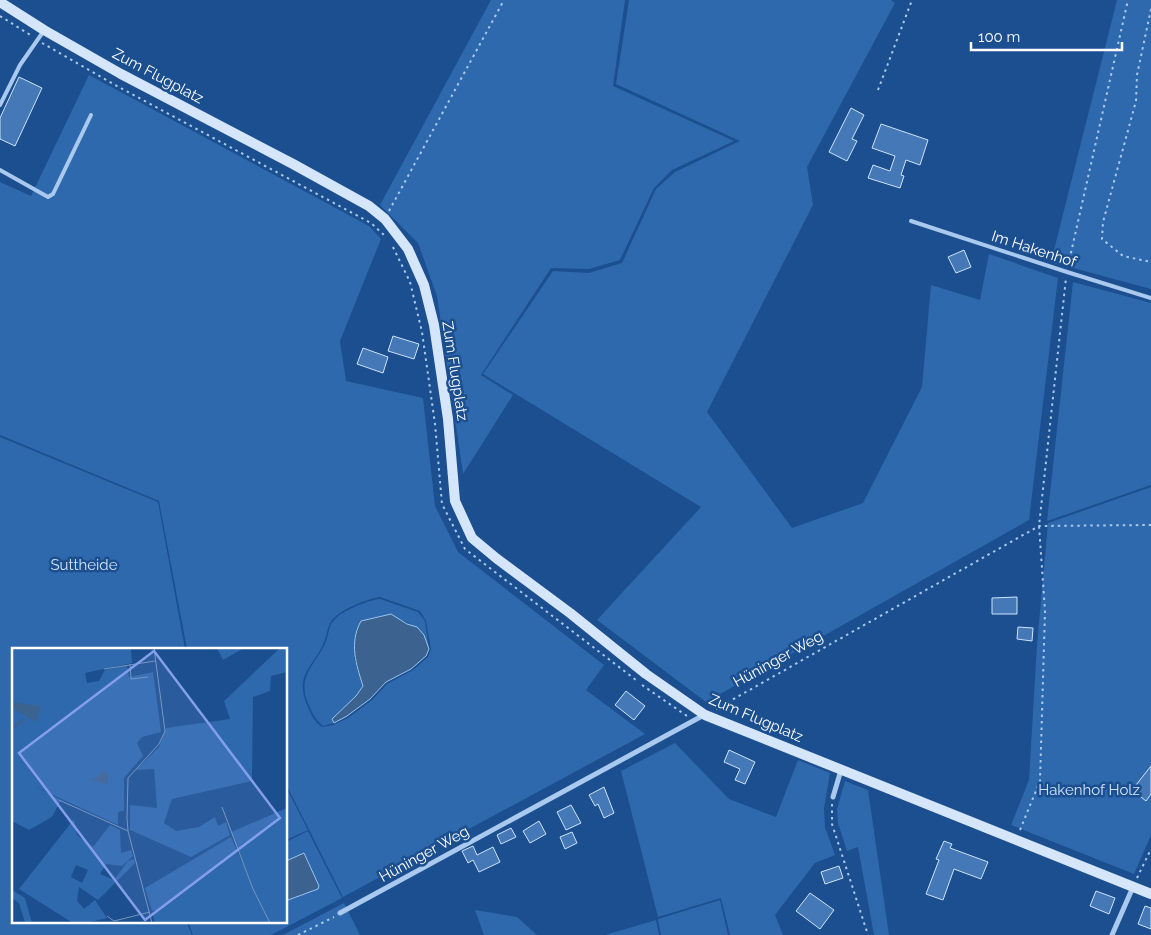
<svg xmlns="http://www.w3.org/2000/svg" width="1151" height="935" font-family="Raleway,sans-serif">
	<rect width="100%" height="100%" fill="#1b4f8f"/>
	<path fill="#2e69ad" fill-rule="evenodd" d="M491,0H625L613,86L734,141L672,170L654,188L620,260L589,269L551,268L481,375L513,395L463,474L437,296L418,243L380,205Z
		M629,0H891L895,3L807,167L813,205L707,412L792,528L863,503L922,387L931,285L980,300L989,254L1058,278L1029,520L706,702L597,620L701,507L483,374L553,271L589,273L622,263L656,189L675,172L740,141L616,84Z
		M1117,0H1151V289L1051,262Z
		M89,75L369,226L381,239L340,341L346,381L423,398L435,506L458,552L604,665L586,690L645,734L343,897L286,784V649H187L159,501L0,435V182L31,196ZM380,597L420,611L426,621L431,649L428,657L413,670L387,684L372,700L348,718L333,725L322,727C313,720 312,716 307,705C294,674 314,667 324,642C328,633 327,624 335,617C345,608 367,599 380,597Z
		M1073,282L1151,303V485L1047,521Z
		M0,437L158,502L185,649H14V921H186L192,935H0Z
		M1151,487V835L1134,874L1011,825L1029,780L1037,645L1048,523Z
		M380,599L418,612L425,621L429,649C421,624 412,627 391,614L354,658L363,686L356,696L332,719L334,723L323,726C315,719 312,713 308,703C297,677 314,666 325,644C329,635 328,626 335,619C344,610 368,600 380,599Z
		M675,743L729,799L776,817L798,760L830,773L824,808L825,827L835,855L815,863L775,915L783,935H730L721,898L658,917L621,771Z
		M845,781L868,790L889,935H874L858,847L847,851L838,823L837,809Z
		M286,787L308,830L286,840Z
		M308,831L342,898L271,935H193L188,921H286V842Z
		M720,900L728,935H661L658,919Z
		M344,903L360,935H283Z
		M475,910L517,917L537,935H484Z
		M656,920L659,935H605Z"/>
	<path fill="#3c6290" stroke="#9cc4f0" d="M391,614L407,624L417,627L424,635L429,649L426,656L411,669L386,682L370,699L347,716L334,723L332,719L356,696L363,686C356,664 349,643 361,621Z
		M304,853L319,886L318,889L288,900L286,898V861Z"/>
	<path fill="#4478b7" stroke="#cfe3fa" d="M19,77L42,88L15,146L0,139V118Z
		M851,108L864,115L852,139L857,141L847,161L829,152Z
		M881,124L928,140L920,165L906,160L901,175L904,176L900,188L868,178L873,165L890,171L895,156L872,148Z
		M964,250L971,267L956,273L948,257Z
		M393,336L419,344L414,359L388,351Z
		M363,348L388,357L383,373L357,364Z
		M1017,597V614H992V598Z
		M1018,627L1033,628L1032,641L1017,639Z
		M626,691L645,706L634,720L615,705Z
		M729,750L755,762L745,784L735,780L740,769L724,762Z
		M1151,766V794L1146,801L1132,790Z
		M604,787L614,813L604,818L598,804L595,806L589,795Z
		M571,805L581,823L566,830L557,812Z
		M539,821L546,834L530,843L523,831Z
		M511,828L516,837L501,844L497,835Z
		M572,832L577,843L565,849L560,837Z
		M944,841L952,844L950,848L988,862L981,879L954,869L943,900L926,894L939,860L936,859Z
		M473,846L477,855L493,847L500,862L479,872L473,860L468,863L462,851Z
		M839,866L843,878L825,884L821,872Z
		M1096,891L1115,898L1109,914L1090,906Z
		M810,893L834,910L820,929L796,911Z
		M1145,906L1151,908V929L1138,924Z"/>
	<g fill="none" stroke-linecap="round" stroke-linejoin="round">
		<path stroke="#a9c9ee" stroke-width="2" stroke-dasharray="2.5 4" stroke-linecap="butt" d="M1151,9L1137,75L1136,101L1103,222L1102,239L1123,256L1151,262
			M0,16L32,36
			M42,43L115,85L371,223L384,235
			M878,90L912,0
			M389,211L504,0
			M393,247L410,282L422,332L435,424L442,504L465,549L636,680
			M1068,266L1128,0
			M642,685L687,716
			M716,709L1039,526L1151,525
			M832,804V824L868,935
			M1020,830L1040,781L1045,611L1039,526L1066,278
			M1137,878L1151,849
			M298,935L334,917"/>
		<path stroke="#a9c9ee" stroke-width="4" d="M0,105L20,65L43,32
			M0,170L48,197L53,194L91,115
			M911,221L1067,272L1151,298"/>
		<path stroke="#a9c9ee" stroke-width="5" d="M833,797L841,770
			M340,913L704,715
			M1112,935L1133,887"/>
		<path stroke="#d6e6fa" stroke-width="10" d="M0,2L44,30L121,74L293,164L369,206L385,219L408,249L424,285L434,325L448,419L455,501L472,538L496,558L570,613L646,674L705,715L1151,894"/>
	</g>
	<g text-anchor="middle" stroke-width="5" stroke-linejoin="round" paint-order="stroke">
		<g font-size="15" fill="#fff" stroke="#1b4f8f">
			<text transform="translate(158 76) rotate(28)" y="5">Zum Flugplatz</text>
			<text transform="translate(1034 249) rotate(18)" y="5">Im Hakenhof</text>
			<text transform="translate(455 371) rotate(81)" y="5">Zum Flugplatz</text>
			<text transform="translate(778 659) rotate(-29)" y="5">Hüninger Weg</text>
			<text transform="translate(756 718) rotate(23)" y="5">Zum Flugplatz</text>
			<text transform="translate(424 854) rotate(-29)" y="5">Hüninger Weg</text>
		</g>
		<g font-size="15" fill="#cfe3fa" stroke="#1b4f8f">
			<text x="84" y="570">Suttheide</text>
			<text x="1089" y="795">Hakenhof Holz</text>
		</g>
	</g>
	<g transform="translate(12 648)">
		<rect width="275" height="275" fill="#1b4f8f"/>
		<path d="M0,0H119L120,15L73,25L75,35L87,33L93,22L115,17L117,29L141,24L149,84L130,89L125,95L131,108L112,130V163L106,164V177L24,139L49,152L40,169L17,182L0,173ZM205,0H232L211,12ZM268,0H275V24L259,28L258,43L241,49L240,133L160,151L152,175L164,183L187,179L203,169L206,178L214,174L218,187L179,209L118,182V157L145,160L142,121L124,122L147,99L154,80L218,71L212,53ZM275,160V275H143L140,265L151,261L140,263L133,240L219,189L235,225L219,184ZM62,171L65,187L81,199L98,177L108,182L109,205L119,202L121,208L110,218L94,216L88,226L102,232L116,213L122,211L123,215L86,252L67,239L65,253L72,261L83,252L95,270L74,275H61L7,241ZM64,217L76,222L70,235L59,229ZM0,242L13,250L20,275H13L7,255L0,250Z" fill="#2e69ad" fill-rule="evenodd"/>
		<path d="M0,54L29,58L24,74L0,60ZM92,123L96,127L95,136L74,130L82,131Z" fill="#3c6290"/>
		<path fill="none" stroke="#3c6290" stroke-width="2.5" d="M0,80L13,71"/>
		<path fill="none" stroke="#7695bc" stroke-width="1" d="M118,16L119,31L136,29M92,21L143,13M47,152L116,183M210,159L241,241L258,275M95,268L102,273L138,264M140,275L116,183L115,170L116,130L147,96L153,83L142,0"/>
		<path fill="#839eea" fill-opacity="0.15" stroke="#839eea" stroke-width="2.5" d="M142,3L268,170L133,272L7,105Z"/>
		<rect width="275" height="275" fill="none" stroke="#fff" stroke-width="2.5"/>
	</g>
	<path d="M971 42v8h151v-8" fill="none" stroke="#ffffff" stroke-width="2.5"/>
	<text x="978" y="42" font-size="15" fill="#ffffff" stroke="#1b4f8f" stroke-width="4" paint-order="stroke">100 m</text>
</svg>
